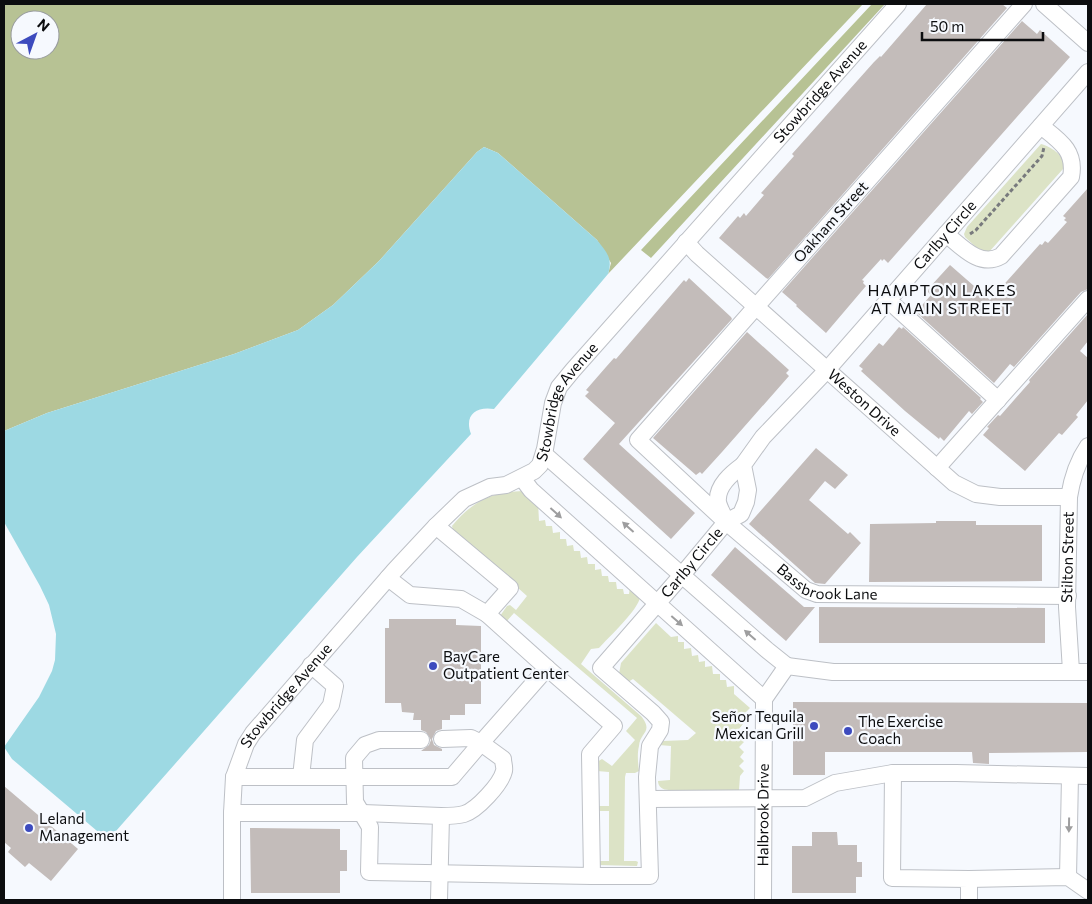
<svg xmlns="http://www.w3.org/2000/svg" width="1092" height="904" font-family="Commissioner,sans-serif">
	<rect width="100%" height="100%" fill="#f6f9fe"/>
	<path fill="#dce3c6" d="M1041,144C1052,147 1067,157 1063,169L989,252L979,250L965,237L964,234L967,227Z
		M523,491L538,502L539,521L545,520L546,526H552L553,533L560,532V539H566L567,546L573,545L574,551H580L581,558L587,557L588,564H595V570L601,569L602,576H608L609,582H616L617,589H623L624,594H629L630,587L640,597C639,609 608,638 599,648L591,649L581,664L641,716C654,732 640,732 639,746C637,754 638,763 639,771L635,773H626L625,777L624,861H636L638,862L637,866L598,865L599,861H609V811H598V806H609V772L597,771V762L602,759L612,766L635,740L626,731L637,718L514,613L507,621L500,616L507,606L510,605L516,610L527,596L453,530L452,526C472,502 490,492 523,491Z
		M656,623L671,637L678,636V642H684V649L691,648L692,656L698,655L699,662L705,661V667L712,666L713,674H720V680H726L727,687L734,686V694L750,708L739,719L743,724L739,729L744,734L740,739L744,742L739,747L744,752L740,757L744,761L739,766L744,771L740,776L739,790H669C663,790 658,787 658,781L670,780L671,746L659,745L663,741L688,740L696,733L633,679L628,682L619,674L621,663Z"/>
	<path fill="#b7c294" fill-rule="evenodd" d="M4,4H863L608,274L611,263L597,240L498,153L484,147L477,152L379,261L333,305L298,330L234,354L47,413L4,431ZM20,20H50V50H20Z
		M872,4H885L651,258L641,250Z"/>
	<path fill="#9dd9e3" d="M484,147L498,153L597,240C607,253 613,258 608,274L494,409C476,406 464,415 471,434L357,557L116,831L103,836L12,759L4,747L39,697L52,671L55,660L56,634L49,605L40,586L4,522V431L47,413L234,354L298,330L333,305L379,261L477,152Z"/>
	<path fill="#c3bcba" d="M927,4H1002L1007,8L768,279L766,278L719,238L738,216L740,218L744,213L746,216L764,195L761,193L794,156L792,154L874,62L880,56L881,57Z
		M1022,21L1037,34L1040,30L1070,57L888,263L884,259L882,261L881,259L862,280L864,281L863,283L866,286L826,333L796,306L797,305L782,292Z
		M1088,188V289L1081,292L1014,367L1010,364L994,383L916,312L931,295L928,292L929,288L950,265L990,300L1040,244L1042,245L1045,241L1048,243L1067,222L1064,220L1066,218L1063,216Z
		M689,278L731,317L732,319L619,444L695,513L671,539L583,459L615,423L585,396L589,392L586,390L606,367L614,358L616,359L684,280L686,282Z
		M1088,314V341L1080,351L1088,358V400L1076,415L1078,417L1062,435L1059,433L1025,471L983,435L989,428L987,427L998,415L1000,416L1030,382L1029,380Z
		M899,327L902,329L903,327L981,398L980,399L983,402L972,414L969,411L944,441L940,437L939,439L905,411L861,371L863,369L859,366L879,343L883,346Z
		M747,332L789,370L786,373L789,376L722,452L702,474L700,472L696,475L653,438Z
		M816,448L848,475L835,489L825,481L809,500L848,534L850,532L861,543L825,584L815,583L749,524Z
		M936,521H976V525H1042V581L869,582L870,524L936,523Z
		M735,547L804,607H815L786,641L711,575Z
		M819,607L1045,608V643H819Z
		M389,619H456V625L481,626V704H465V715H450V720H442V729L436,731L432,739L434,745L442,749V751H421L429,745L431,740L426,732L421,730V720H413L414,713L402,712L401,703H385V628H389Z
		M793,702L1088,703V752L989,753V764L973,763L972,752H825V775H793Z
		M4,786L78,849L51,881L29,863L25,867L8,852L11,848L4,842Z
		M250,828L340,829V850H347V871H340V893H251Z
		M812,832H837L838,845H857V862H862V877H856V893H792V846H812Z"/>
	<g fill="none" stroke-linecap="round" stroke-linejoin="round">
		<defs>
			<g id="minor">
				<path id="s1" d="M1024,4L638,440L726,522L806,590L817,594L1068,596"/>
				<path d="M1044,4L1088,43"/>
				<path d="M946,234C962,247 980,268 1001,256L1071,177C1076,151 1060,141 1041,126"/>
				<path id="s2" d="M686,242L697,254L954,483L976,494L1000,497H1069"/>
				<path d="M888,300L998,400"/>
				<path d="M544,454L767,650L787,666"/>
				<path d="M937,468L1088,299"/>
				<path d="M522,478L531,490L764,699"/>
				<path d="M724,517C722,512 719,507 718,502C716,486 732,473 743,465"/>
				<path d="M436,526L510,588L487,614L547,668L481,743L503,759C503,763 505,768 504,771C501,784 477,810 464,814C457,816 448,816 441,816L439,900"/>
				<path d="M388,578L410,595L461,599L487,614"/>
				<path id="s3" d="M1071,671L1067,607L1069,497C1072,478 1077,462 1088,446"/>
				<path d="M764,699L787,666L833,672H1088"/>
				<path d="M421,740H379L365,745L354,758L355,802L370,827L369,872L592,876L590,754L614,726L547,668"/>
				<path d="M234,777H452L481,743L471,738L442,739"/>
				<path d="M301,777L305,740L331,705L335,686L311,665"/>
				<path d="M648,799L805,798L835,783L893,773"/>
				<path d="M232,813H363L441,816"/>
				<path id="s4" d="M592,876H650L647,777L650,746L660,730L661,722L653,713L601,668L682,575L726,522L741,514L746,502L748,490L743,465L763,437L827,370L1088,72"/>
				<path d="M1068,877L1070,776"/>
				<path d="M969,879L1068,877L1088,891"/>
				<path id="s5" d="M232,900V813L234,777L246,744L253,733L394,571L436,526L464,499L490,487L506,485L534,471L540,465L545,449L553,403L559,387L573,370L898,4"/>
				<path id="s6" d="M763,900L764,699"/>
				<path d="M969,900V879L892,878L893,773H956L1088,776"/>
			</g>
		</defs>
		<use href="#minor" stroke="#bdc0c6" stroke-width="18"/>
		<path stroke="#787a7d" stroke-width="3" stroke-dasharray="4 2.5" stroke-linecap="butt" d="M970,234L976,230L1042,156L1044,147"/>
		<use href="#minor" stroke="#fff" stroke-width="16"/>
	</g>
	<defs><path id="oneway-solid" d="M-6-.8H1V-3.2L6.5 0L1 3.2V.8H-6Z" transform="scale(1.25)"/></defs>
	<g fill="#9e9e9f">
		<use href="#oneway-solid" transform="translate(556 513) rotate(42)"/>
		<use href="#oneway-solid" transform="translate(628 527) rotate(-138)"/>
		<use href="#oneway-solid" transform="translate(677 621) rotate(41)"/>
		<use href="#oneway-solid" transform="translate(750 635) rotate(-139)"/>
		<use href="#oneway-solid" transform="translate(1069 825) rotate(91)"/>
	</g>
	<g fill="#3d4bbe" stroke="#f6f9fe" stroke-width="2">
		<circle cx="433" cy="666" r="5"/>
		<circle cx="814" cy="726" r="5"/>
		<circle cx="848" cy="731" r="5"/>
		<circle cx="29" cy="828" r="5"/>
	</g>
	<g text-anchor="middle" stroke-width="4.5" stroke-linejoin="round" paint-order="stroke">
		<g font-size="15" fill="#0c0d0f" stroke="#f6f9fe">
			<text dy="5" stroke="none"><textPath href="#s5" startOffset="1046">Stowbridge Avenue</textPath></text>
			<text transform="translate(831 222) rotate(-48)" y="5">Oakham Street</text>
			<text dy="5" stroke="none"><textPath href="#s4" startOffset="862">Carlby Circle</textPath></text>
			<text dy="5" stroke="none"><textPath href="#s5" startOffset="641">Stowbridge Avenue</textPath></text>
			<text dy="5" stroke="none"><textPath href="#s2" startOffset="240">Weston Drive</textPath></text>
			<text dy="5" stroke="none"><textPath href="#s3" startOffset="114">Stilton Street</textPath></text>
			<text dy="5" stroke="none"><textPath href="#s4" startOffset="435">Carlby Circle</textPath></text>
			<text dy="5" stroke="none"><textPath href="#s1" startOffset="826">Bassbrook Lane</textPath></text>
			<text dy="5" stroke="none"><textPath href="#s5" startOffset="221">Stowbridge Avenue</textPath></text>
			<text dy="5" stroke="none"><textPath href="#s6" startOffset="85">Halbrook Drive</textPath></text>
		</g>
		<g font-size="15" fill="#0c0d0f" stroke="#f6f9fe" text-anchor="start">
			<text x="443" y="662">BayCare<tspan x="443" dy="17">Outpatient Center</tspan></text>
			<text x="804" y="722" text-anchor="end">Señor Tequila<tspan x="804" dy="17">Mexican Grill</tspan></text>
			<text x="858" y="727">The Exercise<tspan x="858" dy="17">Coach</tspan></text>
			<text x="39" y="824">Leland<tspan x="39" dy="17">Management</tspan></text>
		</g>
		<g font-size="16" letter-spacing="1" fill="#0c0d0f" stroke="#f6f9fe">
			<text x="942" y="296">HAMPTON LAKES<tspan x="942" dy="18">AT MAIN STREET</tspan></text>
		</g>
	</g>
	<rect width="1092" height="904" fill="none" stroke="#0c0d0f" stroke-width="10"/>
	<g transform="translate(35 35) rotate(41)"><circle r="24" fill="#f6f9fe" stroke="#989b9e"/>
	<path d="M0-4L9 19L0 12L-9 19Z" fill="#3d4bbe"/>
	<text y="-8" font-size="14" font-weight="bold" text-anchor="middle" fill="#0c0d0f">N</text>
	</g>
	<path d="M922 32v8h121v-8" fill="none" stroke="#0c0d0f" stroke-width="2.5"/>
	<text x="930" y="32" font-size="15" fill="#0c0d0f" stroke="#f6f9fe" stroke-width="4" paint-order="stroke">50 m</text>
</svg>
